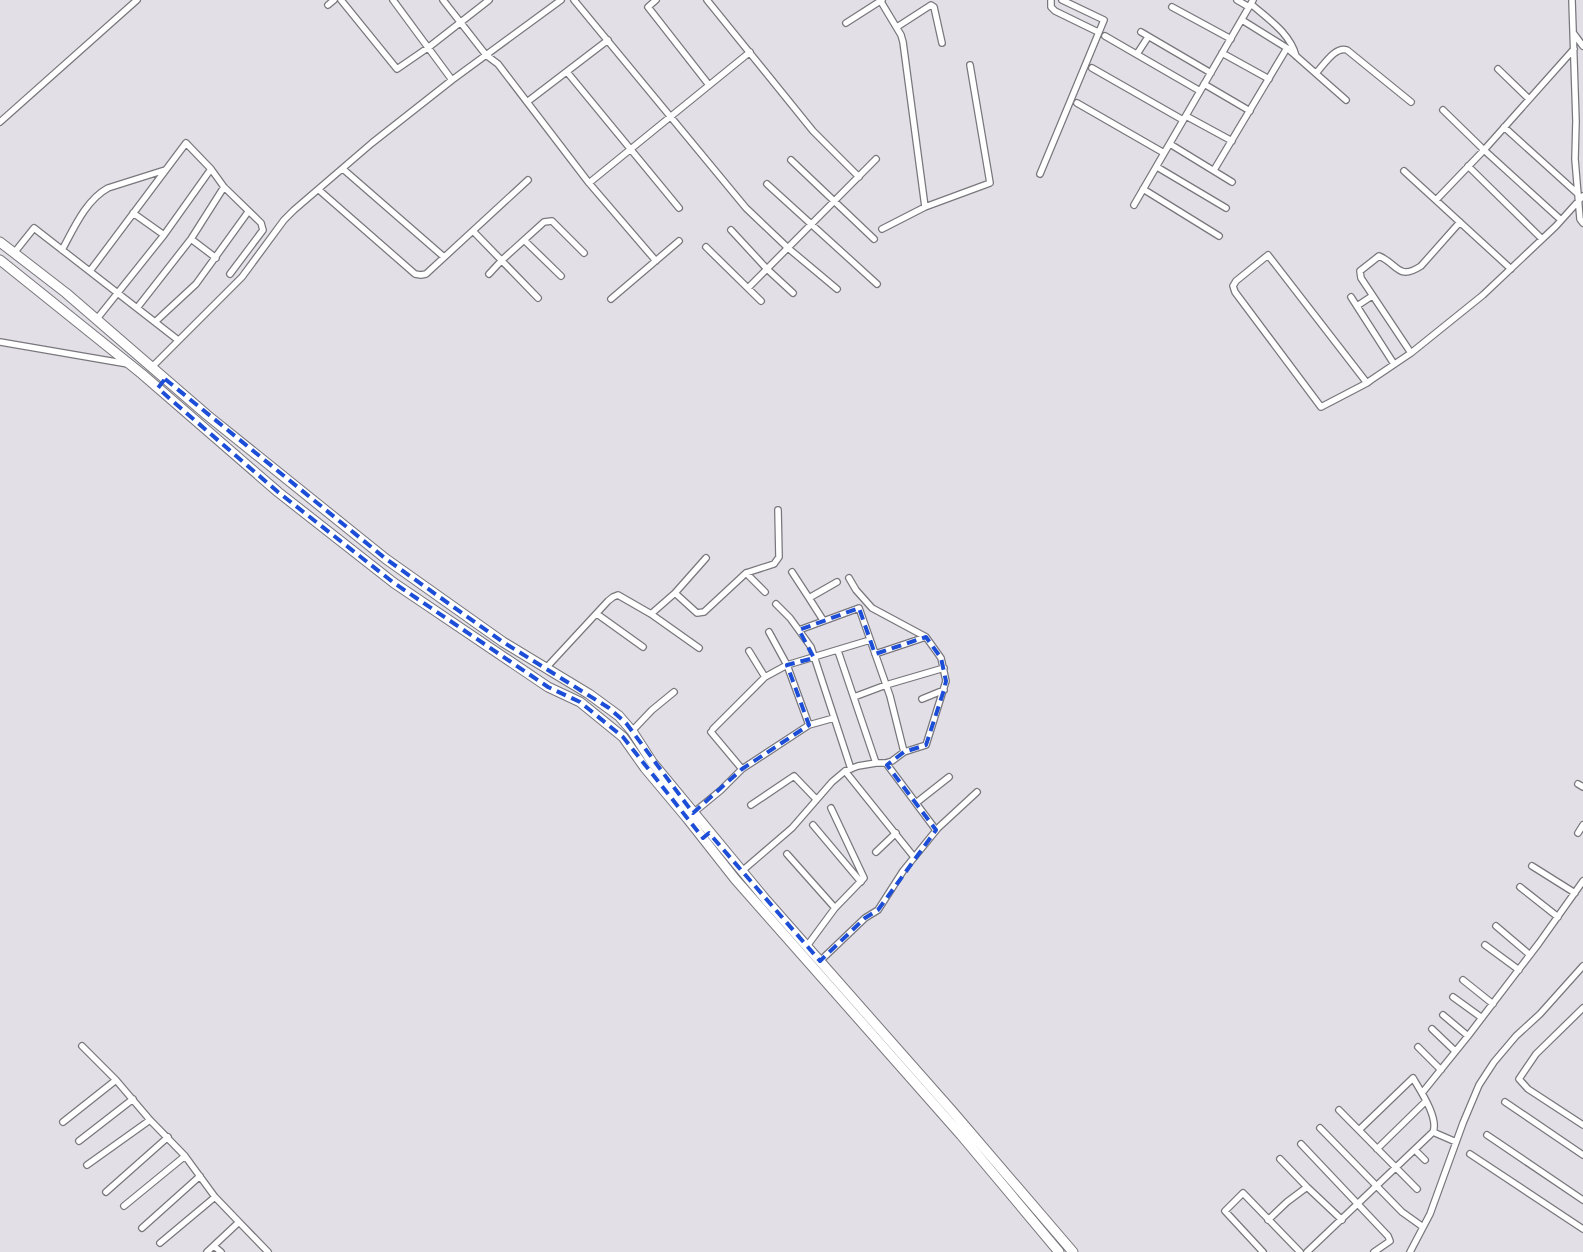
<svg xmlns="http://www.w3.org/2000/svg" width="1583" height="1252" font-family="'Roboto Condensed',sans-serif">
	<rect width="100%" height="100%" fill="#e2e0e6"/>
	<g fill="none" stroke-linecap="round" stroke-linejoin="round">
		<defs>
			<path id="minor" d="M341,0L397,69L429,47L489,0
				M393,0L452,80
				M443,0L486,55L498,64L589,183L656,261
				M574,0L746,208L788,248L837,289
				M656,0L648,7L709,85
				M707,0L813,131L859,177
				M880,0L901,35L903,42L925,207
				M1051,0V7L1055,11L1098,32
				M1237,0L1249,7
				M1572,0L1576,121L1575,159L1580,219L1583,223
				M1251,4C1268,19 1290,33 1296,56
				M328,5L334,0
				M1172,7L1231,39
				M1242,20L1287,48L1346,100
				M846,23L882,0
				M897,27L931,5L934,7L942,43
				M1141,32L1211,73
				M1574,34L1583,46
				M1105,36L1200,91
				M1222,53L1269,79
				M1137,54L1148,37
				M1092,68L1183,120
				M1498,69L1529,99
				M567,72L679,208
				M1316,73C1324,65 1335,46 1347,50L1411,102
				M1204,84L1250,111
				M527,102L608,40
				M1077,103L1164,153
				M1443,110L1484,150L1561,220
				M1186,116L1232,141
				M0,122L137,0
				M1504,127L1578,194
				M1170,144L1232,182
				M791,160L874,239
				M1468,166L1542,239
				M1157,167L1226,208
				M343,169L444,257
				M1214,170L1287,48
				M1404,171L1511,269
				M1040,174L1104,20L1062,0
				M589,183L750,52
				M767,184L877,284
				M1143,189L1219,236
				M319,190L415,274L421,275L426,274L528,180
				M1436,200L1484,150L1574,49
				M1134,205L1253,0
				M133,213L164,235
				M882,229L925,207L990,183L970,65
				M731,230L767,269L793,293
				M473,231L538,298
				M191,239L216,258
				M524,240L561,276
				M706,247L761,301
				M62,250C74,228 86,200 108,188L165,170
				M14,253L34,228L178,340
				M90,271L186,143L211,169L224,187L261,223L263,230L230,274
				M489,274L502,260L544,222L552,221L584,253
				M748,288L876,159
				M1351,297L1394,364
				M611,299L679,241
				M1357,306L1372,296
				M137,308L191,239L224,187
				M96,320L164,235L211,169
				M155,322L196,284L248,212
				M0,342L128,364
				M1411,353L1361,278L1360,271L1379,256C1398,264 1398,281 1421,266L1460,222
				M152,367L242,277L284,220L294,210L372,143L452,80L561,0
				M1367,383L1268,255L1236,281L1233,286L1235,292L1321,407L1367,383L1371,380L1411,353L1483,295L1556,226L1583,196
				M792,572L809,598
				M746,573L774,564L779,557L778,510
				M675,593L697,613L704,612L746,573L765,592
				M776,604L790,618L811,647L851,769
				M597,614L643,647
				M651,614L675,593L706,558
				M823,620L809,598L837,582
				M799,630L859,608L890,696L904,752
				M769,632L787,665L809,725L834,718
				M749,651L765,677L787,665L870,640
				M838,651L876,763
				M875,654L926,637
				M546,668L608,601L613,597L618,595L651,614L699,648
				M854,697L886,685L944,668
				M922,699L944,690
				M713,729L765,677
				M632,731L652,710L674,692
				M711,732L742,769
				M886,763L936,830
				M845,771L914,857
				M1578,784L1583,787
				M916,803L949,777
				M751,805L794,776L816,799
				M693,813L721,790L742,769L809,725
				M813,825L861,882
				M1578,833L1583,825
				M876,852L896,833
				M787,854L835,908
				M1532,866L1575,893
				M742,871L792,828L832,782L845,771L858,766L876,763H886L892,761L904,752L926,745L946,681L941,658L926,637L872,608L856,590L849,578
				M1520,887L1558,917
				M1496,926L1530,955
				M1485,945L1519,970
				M807,946L835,908L864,878L831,808
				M820,961L865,918L878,910L903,871L938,828L977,792
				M1463,980L1493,1004
				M1453,997L1482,1018
				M1583,1008L1536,1054L1519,1079L1528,1089L1583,1125
				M1443,1015L1468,1036
				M1432,1029L1455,1051
				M82,1046L116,1080L150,1120L185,1156L215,1197L239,1222
				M1418,1047L1441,1070
				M1422,1093L1468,1036L1539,943L1583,881
				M1505,1102L1583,1155
				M1339,1110L1417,1189
				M63,1122L116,1080
				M1320,1128L1402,1212L1423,1227
				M1433,1132L1456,1142
				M1487,1135L1583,1200
				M79,1141L133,1099
				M1301,1144L1388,1236L1390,1241L1374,1252
				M1377,1149L1426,1101
				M1415,1150L1425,1160
				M1470,1154L1583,1229
				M1280,1159L1307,1187L1342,1220
				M87,1165L150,1120
				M106,1192L168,1137
				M124,1206L185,1156
				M1268,1220L1287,1202L1307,1187
				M142,1228L200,1176
				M160,1243L215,1197
				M214,1246L221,1252
				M207,1252L239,1222L268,1252
				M1263,1252L1225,1211L1243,1193L1300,1252
				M1307,1252L1433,1132C1439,1118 1420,1090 1413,1078L1359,1130
				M1410,1252L1430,1214L1463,1123L1479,1085L1494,1062L1516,1036L1540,1014L1583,966"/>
			<path id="primary" d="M0,242L66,293L207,415L386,559L503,642L589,694L619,716L632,731L652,762L766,900L953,1112L1073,1252
				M0,260L142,374L278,492L394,583L548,687L580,702L623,737L645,768L687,818L735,879L961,1135L1059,1252"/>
		</defs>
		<use href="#minor" stroke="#79777c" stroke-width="8"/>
		<use href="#primary" stroke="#79777c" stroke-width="11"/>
		<use href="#minor" stroke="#fff" stroke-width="5.5"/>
		<use href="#primary" stroke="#fff" stroke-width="9"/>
	</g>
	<path fill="none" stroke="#1d4ed8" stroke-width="4" stroke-dasharray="10 6" stroke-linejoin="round" d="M165,379L386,559L503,642L609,708L626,723L693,813L742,769L809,725L787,665L814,658L799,630L859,608L875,654L926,637L941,658L946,681L944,690L926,745L904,752L887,765L936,830L878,910L865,918L820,961L709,833L703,838L623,737L580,702L548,687L394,583L278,492L169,398L158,388Z"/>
</svg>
